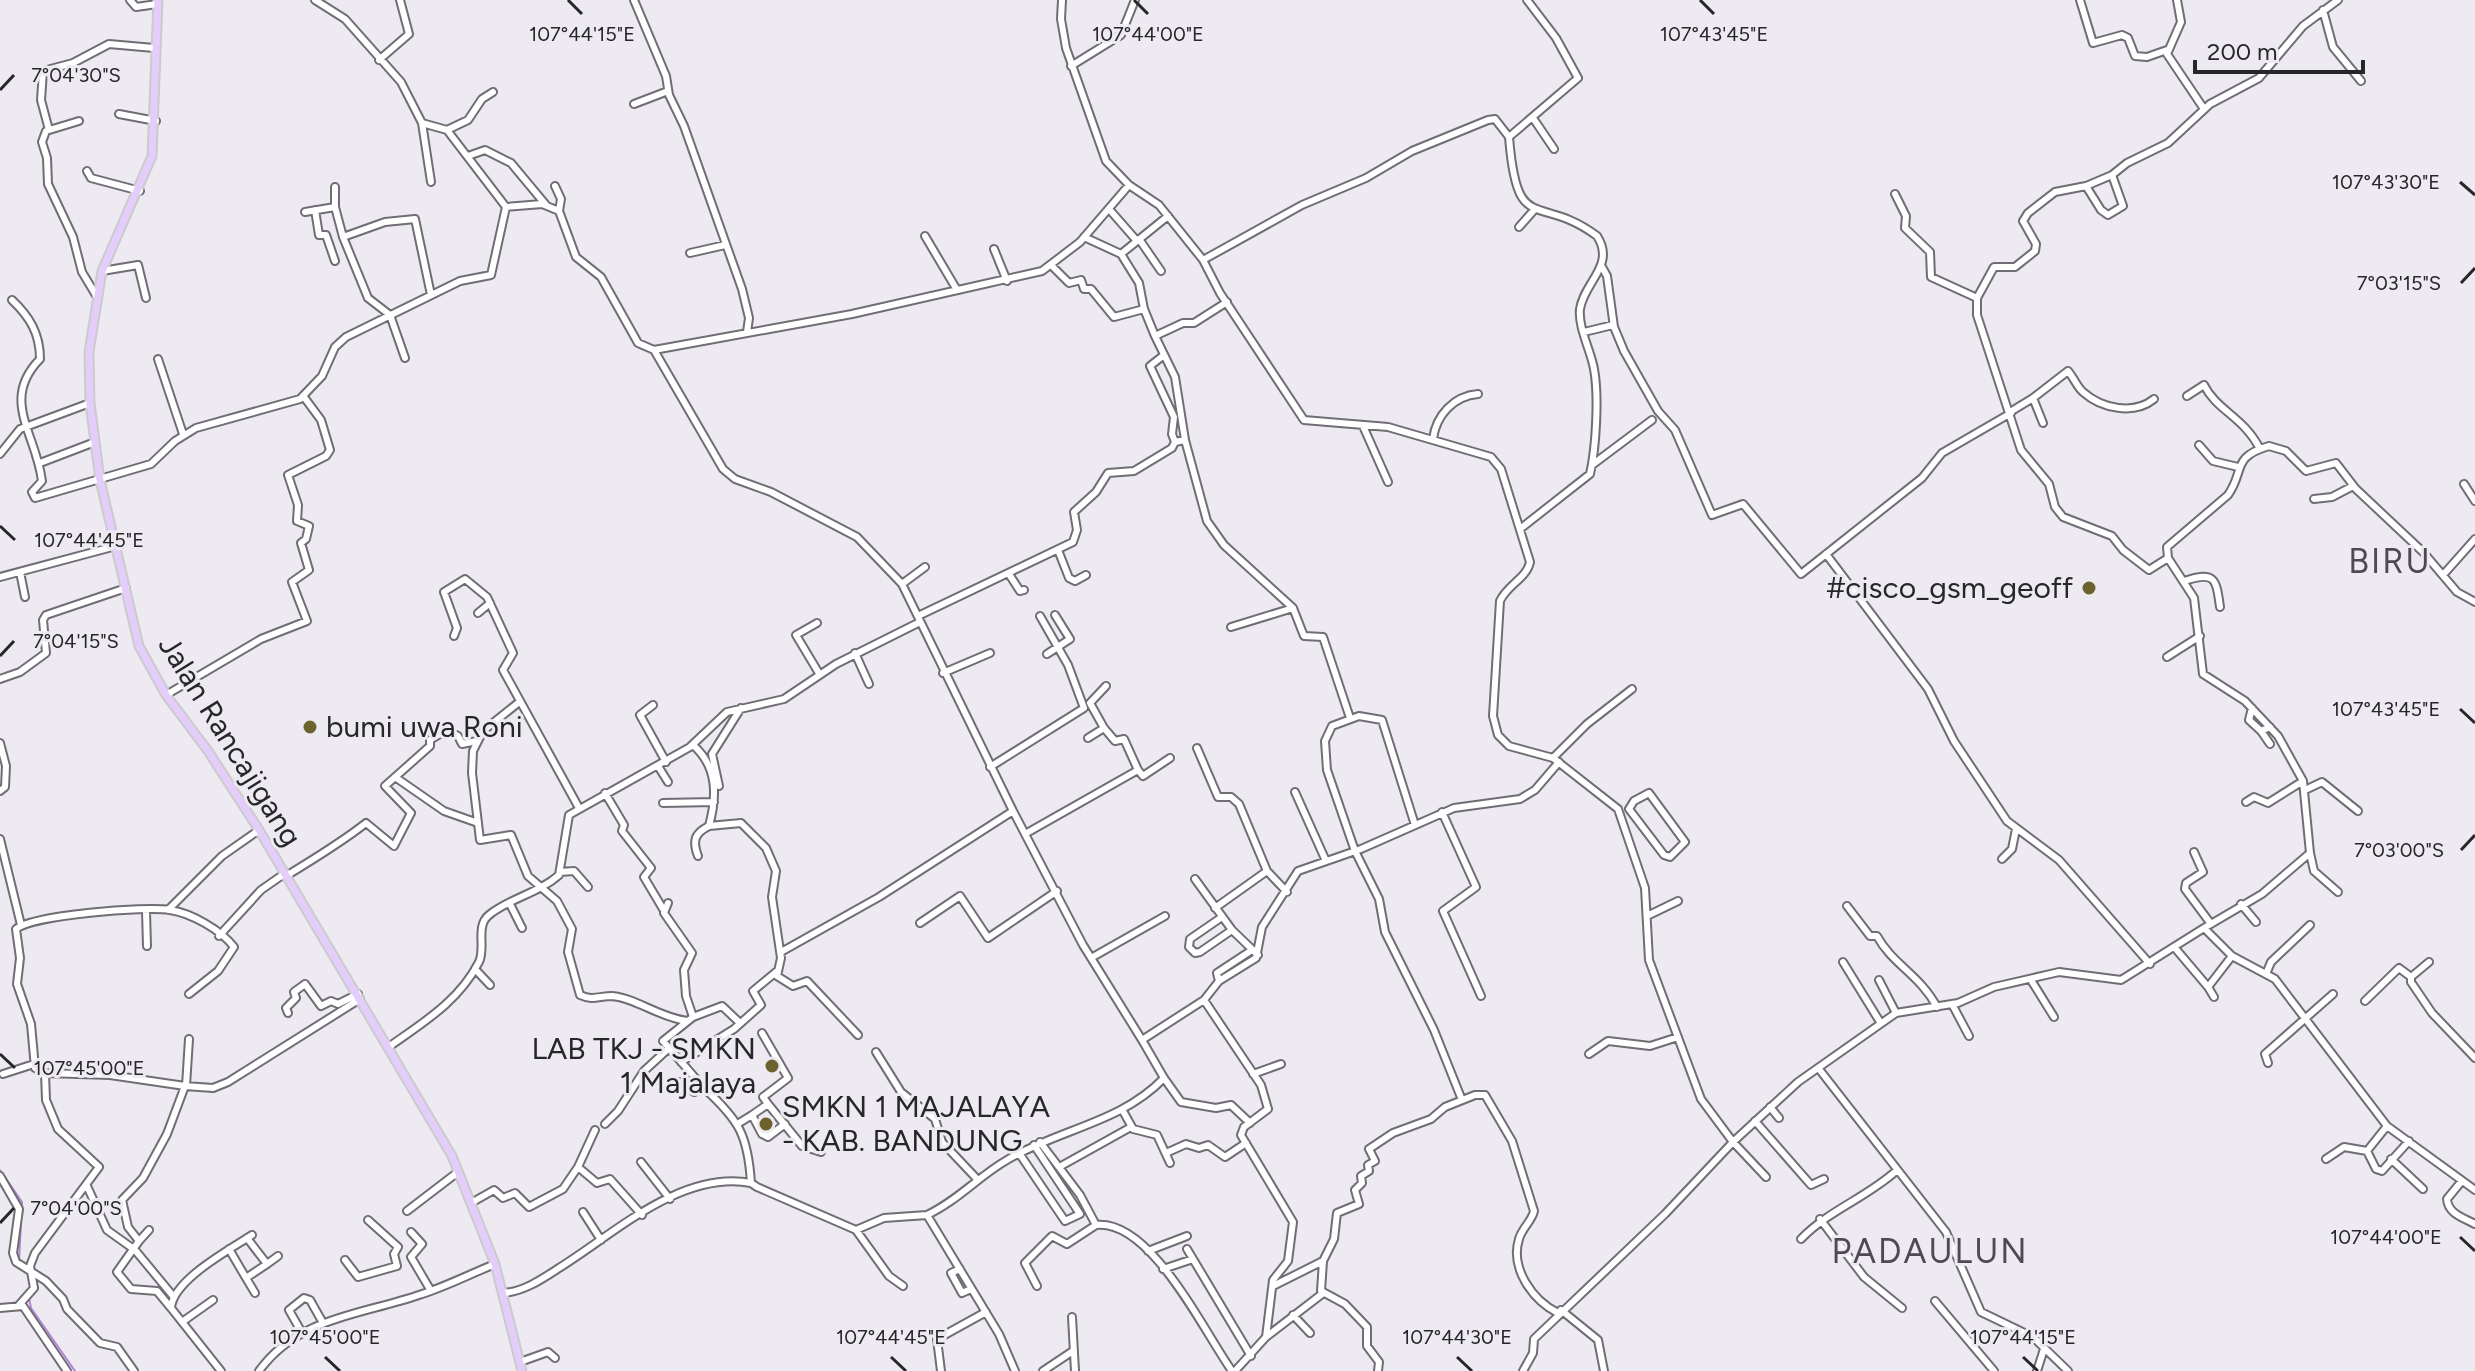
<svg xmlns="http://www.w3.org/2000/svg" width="2475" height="1371" font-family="Figtree,sans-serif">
	<rect width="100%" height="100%" fill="#eeeaf2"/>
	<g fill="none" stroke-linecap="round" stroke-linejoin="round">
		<path stroke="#b185d6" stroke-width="2" d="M0,1170L22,1202L19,1261
			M29,1298L31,1308L75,1371"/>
		<defs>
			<path id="minor" d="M130,0L136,7L157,4
				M315,0L345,19L401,82L422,123L431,182
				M634,0L666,76L669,95L684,126L742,289L749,318L747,332
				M1062,0L1061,19L1066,48L1106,161L1129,185L1159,205L1203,260L1220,293L1304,420L1388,427L1491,457L1501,469L1530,562C1527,578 1507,585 1500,601L1493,716L1498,735L1509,746L1553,758L1618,809L1645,888L1649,960L1701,1099L1733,1142L1766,1177
				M2080,0L2093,43L2122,35L2128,38L2135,56L2147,57L2167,50
				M2177,0L2181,22L2167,54L2204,109
				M2323,10L2333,47L2361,81
				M379,60L409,34L400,0
				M1071,66L1121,35L1135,0
				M634,104L668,91
				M119,114L156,121
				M1533,118L1554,149
				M79,121L46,131L42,142L47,158L48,184L73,237L82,272L97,297
				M422,123L447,130L506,207L542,204L559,211L576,257L601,277L638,343L654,350L852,314L1042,271L1080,242L1129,185
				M49,130L41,100L43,71L73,63L109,44L154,48
				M447,130L468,120L482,99L493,92
				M468,156L485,150L511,163L546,205
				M87,171L91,178L140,191
				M555,186L561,199L559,211
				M2086,186L2101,210L2108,215L2123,206L2112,175
				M335,187V207
				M1895,194L1906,216L1905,228L1930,252L1931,277L1977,298
				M1109,209L1137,241
				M315,210L319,235H326L335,261
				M305,212L335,207L343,237L385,222L415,219L431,295
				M1519,227L1535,209
				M925,236L957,290
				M343,237L368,298L390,315L405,358
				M1084,237L1121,254L1168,216
				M1139,239L1161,271
				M994,249L1007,281
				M690,253L725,245
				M1121,254L1139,283L1144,309
				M1203,260L1302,205L1366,178L1412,151L1488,120L1495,119L1509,137
				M1052,266L1069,283L1081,280L1084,289H1091L1114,317L1144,309L1155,336L1183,323H1194L1227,302
				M1602,267L1607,276L1614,327L1624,351L1658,411L1675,430L1712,515L1743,504L1801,574L1922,478L1942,453L2011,413
				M102,271L138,265L146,298
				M12,300C30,317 40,334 40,359C0,400 36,433 42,481L32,492L35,498L151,464L175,441L196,428L300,399L322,376L335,347L346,337L460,281L491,275L506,207
				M1584,332L1613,325
				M1155,336L1175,377L1185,440L1207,521L1224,545L1293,608L1231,627
				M654,350L723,469L735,479L771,492L857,537L902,584L1013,811L1083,945L1142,1040
				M1164,355L1150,366L1174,417L1172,434L1175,442
				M158,359L183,434
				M2187,396L2204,385C2217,411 2243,416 2260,449
				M2033,398L2068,371C2074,378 2077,387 2083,392C2102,409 2134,415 2154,399
				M2010,412L2033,398L2043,423
				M1363,426L1388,482
				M1433,439C1436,415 1454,396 1478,394
				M2199,445L2213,461L2238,467
				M0,454L20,429L90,403
				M40,463L95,442
				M1592,465L1652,420
				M2464,484L2475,501
				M2314,499L2332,497L2353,486
				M1520,529L1590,474C1596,448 1599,396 1594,369C1591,351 1578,328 1580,309C1584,282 1616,265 1597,236C1538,192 1517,238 1509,137L1578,78L1556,38L1527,0
				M1058,550L1069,578L1075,581L1086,575
				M1826,554L1928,689L1954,741L2007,821L2059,860L2150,964
				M2168,558L2149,570L2123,550L2112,536L2063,517L2055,507L2049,484L2021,450L1977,315V298L1994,267H2015L2035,251L2036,244L2023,221L2028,213L2055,192L2086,186L2112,175L2127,163L2168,143L2210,104L2259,78L2303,26L2338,0
				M20,572L25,597
				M1009,574L1020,591L1024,590
				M2443,575L2475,539
				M0,577L116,546
				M2184,581C2215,571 2216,578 2220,607
				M902,584L925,567
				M2475,602L2457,592L2423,552L2356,489L2336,463L2306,471L2286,451L2269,446C2231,457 2245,471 2228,495L2167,547L2168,558L2194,598L2203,674L2245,701L2278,736L2303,781L2310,853L2262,894L2204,928L2232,956L2275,979L2387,1126L2475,1190
				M1293,608L1304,636L1323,637L1350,718
				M478,613L490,603
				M918,616L1073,542L1077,530L1074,512L1096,492L1108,473L1134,471L1172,448L1175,442L1185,440
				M817,623L796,635L820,675
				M454,636L457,628L444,592L465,579L487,597L513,653L503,670L579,808
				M855,653L869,684
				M1047,654L1070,639L1055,615
				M2167,657L2200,636
				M943,673L990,653
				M0,679L20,672L46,653L43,620L46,615L126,588
				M166,695L261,639L307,621L292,582L309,570L301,543L306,539L309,526L297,521L298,505L288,475L326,456L330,450L321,420L304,397
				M518,703L483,731L473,751L472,773L480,840L511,835L528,876L557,901L572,929L568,952L580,995C593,1001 599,996 612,996C636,998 658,1017 687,1021
				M1090,703L1106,686
				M653,705L640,715L666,762
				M2252,708L2249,720L2261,731L2270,727
				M2261,731L2270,744
				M1088,738L1104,728L1090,703
				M0,743L6,766L5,787L0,791
				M693,745C718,767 717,796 709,826C695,833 692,840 698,856
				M1197,748L1218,797H1231L1239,804L1267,871L1287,892
				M1553,758L1587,724L1632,689
				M658,766L668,782
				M990,767L1084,708L1068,665L1040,616
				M1138,770L1143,776L1170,758
				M395,777L444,811L478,823
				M719,786L712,754L741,708
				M2305,790L2322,782L2358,811
				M1295,792L1326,861
				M605,793L624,825L622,831L651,868L644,877L663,909
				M1649,793L1685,842L1670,857L1664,855L1629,809L1634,801Z
				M2246,802L2254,797L2268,803L2303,781
				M663,803L714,802
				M1442,812L1476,887L1443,911L1481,996
				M1415,825L1382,720L1359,716L1332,726L1325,741L1327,770L1355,851L1379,899L1385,932L1434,1030L1462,1100
				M709,826L741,823L766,848L776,871L772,897L781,958L777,976L793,986L807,981L858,1035
				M1025,834L1138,770L1124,739L1115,741L1104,728
				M0,839L21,925
				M2194,852L2203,872L2186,883L2185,889L2211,924
				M2310,853L2314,871L2338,892
				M2002,859L2012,849L2016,829
				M560,872L574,871L588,887
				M286,876C314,859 342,842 366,823L394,846L411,813L385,786L430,746V740L446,730L458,736L462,744L477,741
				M1195,879L1232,930L1258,955
				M668,903L664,913L692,953L684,970L686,996L693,1017
				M510,904L522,928
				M2241,904L2256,922
				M1847,906L1870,936H1877C1892,964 1920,975 1937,1007
				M1215,908L1267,871
				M168,910L222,856L259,830
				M146,911L147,946
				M1649,915L1678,901
				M1222,917L1190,939L1189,947L1195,953L1200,952L1232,930
				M920,923L960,896L988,938L1057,891
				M219,936L261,890L284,874
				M2175,948L2208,987
				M781,952L879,897L1013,811
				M1091,958L1165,916
				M1843,962L1880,1022
				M2429,962L2411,977V982L2432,1013L2475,1058
				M475,969L490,985
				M2266,974L2271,962L2310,925
				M1879,980L1896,1013
				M2031,980L2054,1017
				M1219,981L1217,973L1252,950
				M2214,997L2208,987L2232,956
				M1204,1000L1261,1085L1268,1109L1244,1127L1241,1135L1293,1222L1288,1261L1273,1280L1266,1337L1235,1371
				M2365,1001L2399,968L2411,977
				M1952,1004L1969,1036
				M288,1013L286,1008L296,998L294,992L305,984L321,1006L331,1001L338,1004L358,994
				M762,1033L788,1078L763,1097L768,1104
				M390,1046C424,1022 459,1001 479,962C486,948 475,926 489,915C510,898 539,893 559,875L569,815L690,747L727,712L784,699L836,664L920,622
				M876,1052L901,1092L935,1119L942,1142L977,1179
				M1589,1054L1608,1041L1650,1046L1678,1037
				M681,1062L734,1029L761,1005L753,991L776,972
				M2268,1063L2265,1054L2333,994
				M1819,1069L1946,1232L1981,1312L2033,1337L2068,1371
				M45,1073L35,1068L31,1024L17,984L20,958L16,929C33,915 145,906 170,910C191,913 221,930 234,947L218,971L189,994
				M3,1074L34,1064
				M1253,1074L1281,1064
				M1164,1078L1181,1102L1216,1108L1231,1105L1250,1123
				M680,1082L694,1092L704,1088C739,1120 748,1135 751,1183L757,1187L856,1230L884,1218L927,1215
				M186,1086L189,1039
				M704,1088L663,1041L693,1017L722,1006L740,1023
				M1770,1107L1779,1118
				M1123,1111L1133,1129L1157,1135L1170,1163
				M752,1115L768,1104L802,1146L821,1152
				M1755,1121L1811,1185L1824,1179
				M739,1123L752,1115L762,1134L768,1137L785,1124
				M605,1124L618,1111L644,1071L668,1049
				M1734,1141L1798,1082L1896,1013L1958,1003L1994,987L2059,972L2121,980L2204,928
				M1040,1142L1080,1195L1096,1225
				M2367,1151L2376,1169L2382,1171L2409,1141
				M1019,1153L1065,1221L1080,1214L1034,1145
				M1166,1153L1186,1144L1199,1148L1208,1145L1225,1157L1246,1143
				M2326,1159L2344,1147L2367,1151L2387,1126
				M2391,1159L2423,1189
				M641,1162L670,1199
				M1061,1166L1131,1127
				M578,1167L595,1130
				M0,1176L19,1209L13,1253L16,1262L46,1281L63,1299L67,1309L100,1343L117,1347L134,1371
				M2461,1182L2447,1199C2448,1214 2464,1218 2475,1224
				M87,1186L107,1230L135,1250L173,1296
				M471,1203L494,1190L503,1198L515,1193L529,1207L563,1189L578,1167L597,1183L610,1179L642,1215
				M407,1211L458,1172
				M583,1212L601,1240
				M1820,1219L1864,1277L1902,1308
				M856,1230L889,1276L903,1286
				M411,1232L422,1244L411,1257L431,1291
				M247,1238L267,1264L278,1256
				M1801,1239C1829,1210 1866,1198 1896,1171
				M139,1241L149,1230
				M229,1249L246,1278
				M1187,1249L1251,1356
				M1148,1251L1187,1236
				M345,1260L358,1277L397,1266L394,1254L398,1247L368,1220
				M960,1269L951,1273L962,1293L971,1289
				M1163,1269L1193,1259
				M1037,1286L1025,1263L1052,1236L1067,1244L1096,1225C1151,1219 1204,1332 1232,1371
				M1273,1286L1323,1261
				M255,1293L246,1278L267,1264
				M504,1293C525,1291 542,1279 559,1268C614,1234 681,1170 751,1183
				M1935,1301L1994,1371
				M19,1305L34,1288L30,1266L35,1253L99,1167L58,1129L46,1100L45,1073L110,1075L185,1086
				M0,1308L23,1306L67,1371
				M171,1308L157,1291L131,1289L117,1272L139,1241L128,1227L122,1200L143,1178L167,1134L185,1086L213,1088L228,1082L360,999
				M1561,1310L1598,1340L1604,1371
				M1293,1315L1310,1333
				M1072,1317L1075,1371
				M182,1322L213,1300
				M302,1333L289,1310L304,1298L310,1300L323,1323
				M1266,1337L1322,1294
				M520,1362L548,1352L555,1358
				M221,1371L171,1308C173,1280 229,1250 252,1235
				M259,1371C298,1317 361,1315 419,1295C445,1287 470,1274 495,1264
				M941,1371L937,1339L986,1312
				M1015,1371L999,1334L927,1215C957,1201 979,1176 1007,1160C1059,1129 1121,1123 1164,1078L1142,1040L1204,1000L1219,981L1256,958L1262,927L1298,871L1361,849L1454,808L1520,799L1535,790L1559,762
				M1043,1371L1073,1351
				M1378,1371L1379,1362L1367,1346V1327L1345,1304L1321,1291L1323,1261L1334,1239L1337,1213L1359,1204L1355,1190L1362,1183L1361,1176L1369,1171L1368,1165L1375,1161L1369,1149L1393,1133L1431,1119L1445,1107L1475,1095H1485L1512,1141L1534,1211C1532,1221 1522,1228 1519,1239C1510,1268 1532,1300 1558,1313
				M1523,1371L1533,1353L1534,1339L1665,1214L1733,1142
				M2037,1371L2044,1349"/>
			<path id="major" d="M158,0L152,156L102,271L89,352L90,403L100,480L139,646L166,695L208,751L259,830L452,1156L495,1264L522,1371"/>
		</defs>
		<use href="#minor" stroke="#706d74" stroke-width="10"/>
		<use href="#major" stroke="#cbcbcc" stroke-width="11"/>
		<use href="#minor" stroke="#fff" stroke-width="6"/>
		<use href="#major" stroke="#e5cdfb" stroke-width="7"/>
	</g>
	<path fill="none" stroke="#272629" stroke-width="3" d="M568,0L582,14M1134,0L1148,14M1700,0L1714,14M0,90L14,75M2460,182L2475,195M2461,283L2475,268M0,526L15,540M0,656L14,641M2460,709L2475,723M2461,850L2475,835M0,1054L15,1068M0,1223L14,1208M2460,1237L2475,1251M325,1357L340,1371M891,1357L906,1371M1457,1357L1472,1371M2023,1357L2038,1371"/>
	<g fill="#6c622e" stroke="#eeeaf2" stroke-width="3">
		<circle cx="2089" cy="588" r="8"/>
		<circle cx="310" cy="727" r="8"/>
		<circle cx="772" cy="1066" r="8"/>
		<circle cx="766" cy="1124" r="8"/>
	</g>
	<g text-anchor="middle" stroke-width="6" stroke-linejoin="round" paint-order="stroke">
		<g font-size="30" fill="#272629" stroke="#eeeaf2" text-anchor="end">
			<text x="2073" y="598">#cisco_gsm_geoff</text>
			<text x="326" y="737" text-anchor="start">bumi uwa Roni</text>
			<text x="756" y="1059">LAB TKJ - SMKN<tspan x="756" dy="34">1 Majalaya</tspan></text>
			<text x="782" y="1117" text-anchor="start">SMKN 1 MAJALAYA<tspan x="782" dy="34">- KAB. BANDUNG</tspan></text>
		</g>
		<g font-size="30" fill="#272629" stroke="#eeeaf2">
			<text transform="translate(230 741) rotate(58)" y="10">Jalan Rancajigang</text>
		</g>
		<g font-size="34" letter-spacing="2" fill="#4d4a51" stroke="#eeeaf2">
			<text x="2390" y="573">BIRU</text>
			<text x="1930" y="1263">PADAULUN</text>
		</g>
	</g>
	<g font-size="20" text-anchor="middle" fill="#272629" stroke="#eeeaf2" stroke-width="6" stroke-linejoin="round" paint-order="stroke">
		<text x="582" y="41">107°44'15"E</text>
		<text x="1148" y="41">107°44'00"E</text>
		<text x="1714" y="41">107°43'45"E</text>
		<text x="76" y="82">7°04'30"S</text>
		<text x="2386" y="189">107°43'30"E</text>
		<text x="2399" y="290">7°03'15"S</text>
		<text x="89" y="547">107°44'45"E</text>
		<text x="76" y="648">7°04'15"S</text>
		<text x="2386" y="716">107°43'45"E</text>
		<text x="2399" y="857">7°03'00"S</text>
		<text x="89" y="1075">107°45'00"E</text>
		<text x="76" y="1215">7°04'00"S</text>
		<text x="2386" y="1244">107°44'00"E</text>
		<text x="325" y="1344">107°45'00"E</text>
		<text x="891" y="1344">107°44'45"E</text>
		<text x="1457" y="1344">107°44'30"E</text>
		<text x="2023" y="1344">107°44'15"E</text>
	</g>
	<path d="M2195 60v12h168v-12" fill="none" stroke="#272629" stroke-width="4"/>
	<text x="2207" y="60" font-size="24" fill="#272629" stroke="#eeeaf2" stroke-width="6" paint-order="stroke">200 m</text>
</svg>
